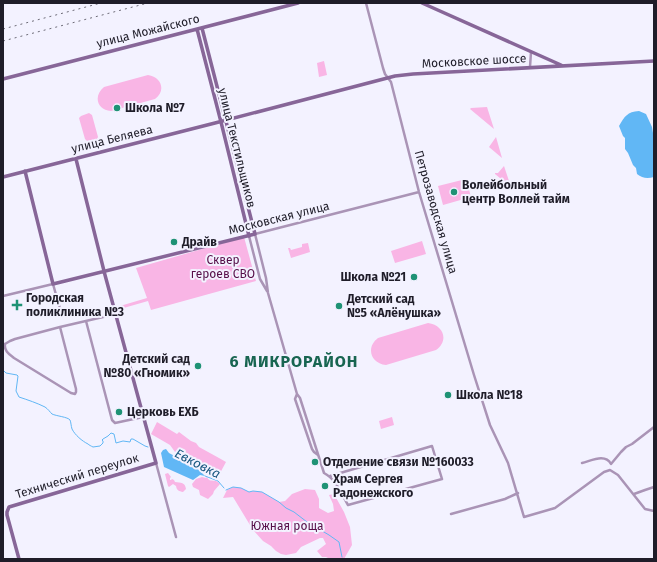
<svg xmlns="http://www.w3.org/2000/svg" width="657" height="562" font-family="'Fira Sans',sans-serif">
	<rect width="100%" height="100%" fill="#f3f2ff"/>
	<path fill="#f9b5e5" d="M324,61L327,75L319,77L317,63Z
		M148,75C162,77 166,91 155,99L111,111C97,110 93,96 104,87Z
		M487,107L494,129L470,109L471,108Z
		M89,113L92,115L98,137L97,139L87,141L85,139L79,118L81,116Z
		M496,137L502,158L489,147Z
		M504,166L511,187L495,174V173H498Z
		M466,179L471,197L443,205L438,186Z
		M244,237L256,281L151,310L148,301L120,309V306L147,298L136,268Z
		M422,241L426,254L395,263L391,251Z
		M308,243L310,252L291,258L288,248H290L291,250L302,247V244Z
		M428,323C444,325 449,341 436,350L386,365C370,363 366,347 378,338Z
		M392,417L394,425L381,429L379,421Z
		M157,422L177,434L179,432L191,441L196,443L199,447L219,458L226,462L219,475L175,452L170,445L151,434Z
		M168,473L171,477L170,478V480H171L172,479L174,480L175,482C181,483 185,482 186,489L183,492C179,491 177,491 176,486L173,484L169,487L168,486L165,474Z
		M202,477L206,478L207,477C209,482 212,480 216,481C218,482 219,483 220,484L214,491L213,494L208,499L200,495L199,490L193,487L192,484L196,479Z
		M233,487L241,488L249,492L253,491L262,492L279,502L285,501L292,494L305,489L315,490L319,499V508L328,513L334,511L333,504L329,495L334,494L344,512L350,527L352,545L344,559H330L326,557H322L317,551L326,544L323,538H320L301,547L296,553L286,555L281,554L276,551L271,546L263,541L253,530L233,497L223,498L227,490Z"/>
	<path fill="#61b7f5" d="M639,111L646,114L652,127L653,133L654,134V177C647,179 642,178 637,174L636,168L633,165L628,153L625,149V138L623,136L619,126C625,116 627,112 639,111Z
		M166,449L169,453L197,468L205,476L200,475L193,480L164,467L161,453L163,450Z"/>
	<g fill="none" stroke-linecap="round" stroke-linejoin="round">
		<path stroke="#61b7f5" stroke-width="1" d="M3,370L6,373L17,375L18,376L16,391L19,397C28,400 37,403 45,407C48,409 50,412 52,414C56,416 68,417 70,420C71,422 71,426 72,429C75,435 82,441 88,444C89,445 91,446 93,447L100,446L103,443V441L102,440L103,439L108,436L111,433L114,434L116,443L123,441L130,442L131,439H133L145,446L148,447
			M205,476L218,481L224,488
			M226,490L233,487L241,488L249,492L253,491L262,492L279,502L286,508L294,512L307,522L329,535L339,542L342,557"/>
		<path stroke="#aa94b6" stroke-width="2.5" d="M366,3L383,68L385,74L391,82L419,192L474,375L490,425L508,463L524,517L555,508L604,472L610,470L618,475L645,509L654,511
			M530,67L531,52
			M249,236L260,279L267,291
			M3,296L53,284L62,316
			M86,321L112,420L115,423L143,417
			M3,344H5L10,341L15,339L60,327L116,314
			M5,344C4,351 9,354 14,358L71,393L75,394L76,392V389L60,327
			M297,394L295,399L312,449L314,452L318,455
			M156,463L176,537
			M582,463C591,461 605,453 611,464L621,452L626,447L632,444L654,427
			M330,476L432,446L442,479L348,505C341,493 337,480 324,473L300,398L297,394L268,293L266,278L255,234L419,192
			M634,494L645,490L654,487
			M451,514L505,499L518,493"/>
		<path stroke="#876698" stroke-width="3.5" d="M422,3L561,65
			M197,29L221,122L249,236
			M3,79L298,3
			M25,171L53,284L255,234L202,28
			M3,177L215,123L395,76L413,74L654,61
			M19,559L7,515V512L9,507L156,463L105,275L76,159"/>
		<path stroke="#6e6c78" stroke-width="1" stroke-dasharray="2 4" stroke-linecap="butt" d="M3,29L101,3
			M3,41L148,3"/>
	</g>
	<g fill="#1e9275" stroke="#f3f2ff" stroke-width="1.5">
		<circle cx="117" cy="108" r="4"/>
		<circle cx="454" cy="192" r="4"/>
		<circle cx="174" cy="242" r="4"/>
		<circle cx="414" cy="277" r="4"/>
		<path d="M15 299h4v4h4v4h-4v4h-4v-4h-4v-4h4z"/>
		<circle cx="339" cy="306" r="4"/>
		<circle cx="198" cy="366" r="4"/>
		<circle cx="448" cy="395" r="4"/>
		<circle cx="119" cy="412" r="4"/>
		<circle cx="315" cy="462" r="4"/>
		<circle cx="325" cy="486" r="4"/>
	</g>
	<g text-anchor="middle" stroke-width="4" stroke-linejoin="round" paint-order="stroke">
		<g font-size="12" fill="#1f1d29" stroke="#f3f2ff">
			<text transform="translate(148 31) rotate(-14)" y="4">улица Можайского</text>
			<text transform="translate(474 61) rotate(-3)" y="4">Московское шоссе</text>
			<text transform="translate(112 139) rotate(-14)" y="4">улица Беляева</text>
			<text transform="translate(237 148) rotate(76)" y="4">улица Текстильщиков</text>
			<text transform="translate(436 212) rotate(74)" y="4">Петрозаводская улица</text>
			<text transform="translate(279 218) rotate(-14)" y="4">Московская улица</text>
			<text transform="translate(77 476) rotate(-17)" y="4">Технический переулок</text>
		</g>
		<g font-size="12" font-weight="bold" fill="#1f1d29" stroke="#f3f2ff" text-anchor="start">
			<text x="125" y="112">Школа №7</text>
			<text x="462" y="189">Волейбольный<tspan x="462" dy="14">центр Воллей тайм</tspan></text>
			<text x="182" y="246">Драйв</text>
			<text x="406" y="281" text-anchor="end">Школа №21</text>
			<text x="26" y="302">Городская<tspan x="26" dy="14">поликлиника №3</tspan></text>
			<text x="347" y="303">Детский сад<tspan x="347" dy="14">№5 «Алёнушка»</tspan></text>
			<text x="190" y="363" text-anchor="end">Детский сад<tspan x="190" dy="14">№80 «Гномик»</tspan></text>
			<text x="456" y="399">Школа №18</text>
			<text x="127" y="416">Церковь ЕХБ</text>
			<text x="323" y="466">Отделение связи №160033</text>
			<text x="333" y="483">Храм Сергея<tspan x="333" dy="14">Радонежского</tspan></text>
		</g>
		<g font-size="12" fill="#570f49" stroke="#f3f2ff">
			<text x="223" y="264">Сквер<tspan x="223" dy="14">героев СВО</tspan></text>
			<text x="287" y="530">Южная роща</text>
		</g>
		<g font-size="13" font-style="italic" fill="#185780" stroke="#f3f2ff">
			<text transform="translate(198 463) rotate(27)" y="5">Евковка</text>
		</g>
		<g font-size="16" font-weight="bold" letter-spacing="1" fill="#186551" stroke="#f3f2ff">
			<text x="294" y="367">6 МИКРОРАЙОН</text>
		</g>
	</g>
	<rect width="657" height="562" fill="none" stroke="#1f1d29" stroke-width="8"/>
</svg>
